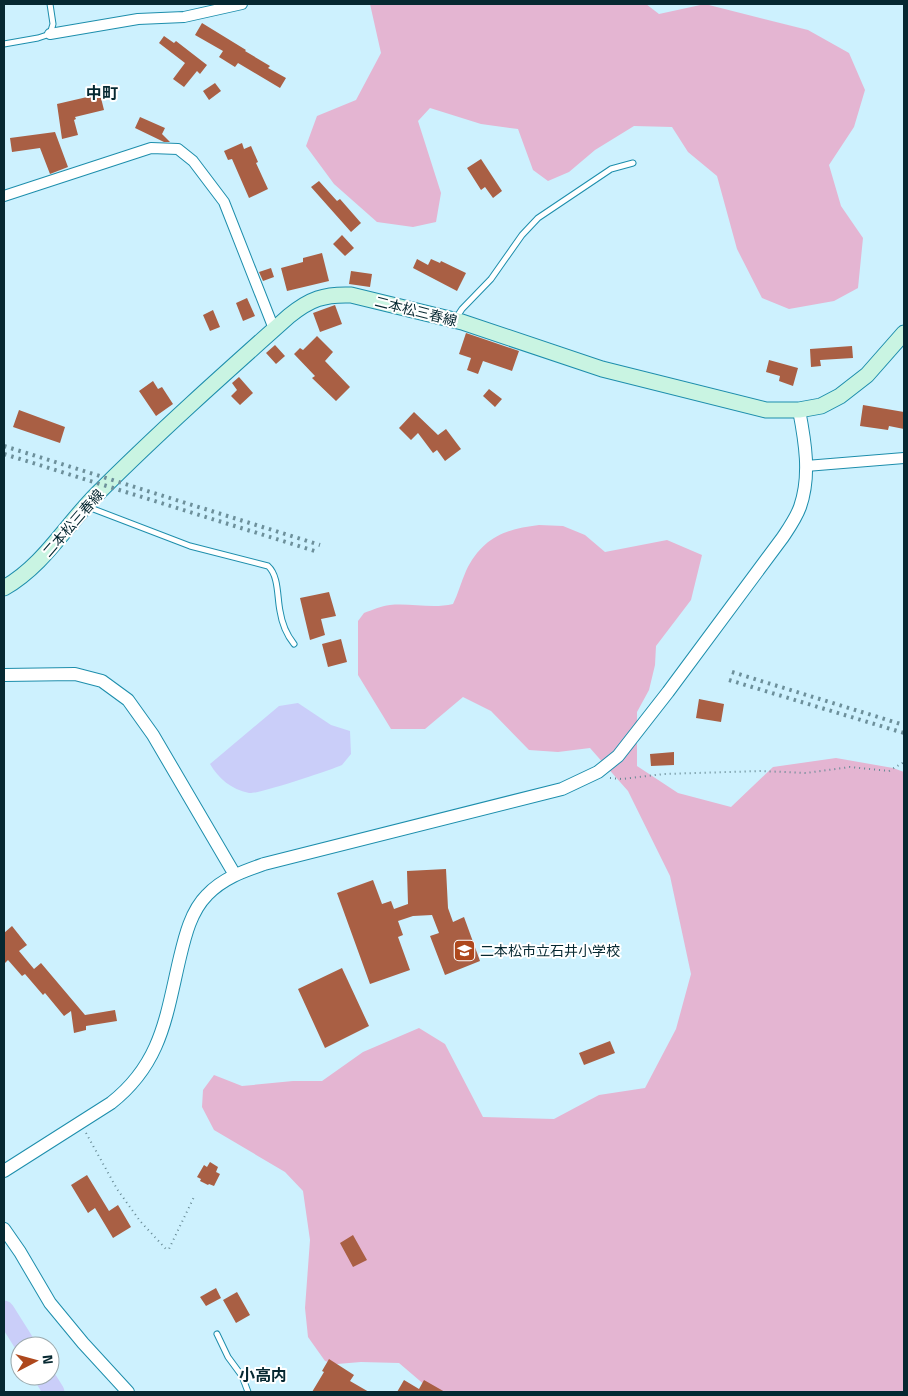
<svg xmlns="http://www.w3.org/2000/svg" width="908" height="1396" font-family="'Titillium Web','Noto Sans JP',sans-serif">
	<rect width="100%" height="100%" fill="#cdf1fe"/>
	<path fill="#e4b5d2" d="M370,4H646L659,14L705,4L808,30L849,53L865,90L854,127L829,165L841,206L863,238L858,288L834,301L789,309L762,298L737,249L717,176L688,152L672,127L634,126L595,150L569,172L548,181L533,170L518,129L481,124L430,108L418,121L441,193L436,222L413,227L377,222L334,184L306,146L317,116L356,100L381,53Z
		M539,525L563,526L585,535L605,552L667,540L702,555L691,600L656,646L655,665L649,690L637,712V766L678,793L731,807L773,767L836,758L893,768L904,772V1392H433L399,1363L361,1362L337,1364L325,1361L308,1337L305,1308L310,1240L303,1191L285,1172L214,1130L202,1107L203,1090L214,1075L242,1086L293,1081H322L363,1052L419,1028L445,1044L483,1117L554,1119L599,1095L645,1088L676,1029L691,974L670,876L628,791L590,748L558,752L529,750L491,711L463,697L425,729H391L358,675V621L364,613C372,610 381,606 390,605C411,603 433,609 453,604C458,594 461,582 466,571C482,538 505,529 539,525Z"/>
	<path fill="#cacef9" d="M298,703L331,725L350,731L351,754L342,765C331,770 256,795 249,793C231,789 219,779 210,764L279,706Z"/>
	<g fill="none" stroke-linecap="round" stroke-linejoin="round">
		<path stroke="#cacef9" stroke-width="21" d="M4,1311L26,1346
			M44,1376L54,1392"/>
	</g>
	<path fill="#a95f44" d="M202,23L246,50L245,51L270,66L268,68L286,78L280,88L238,63L235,67L219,57L223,51L195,35Z
		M164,36L174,43L176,41L207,65L200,74L197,71L184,87L173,79L185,63L159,43Z
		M215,83L221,91L209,100L203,91Z
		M100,94L104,110L75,117L76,119L74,120L78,135L62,139L57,104Z
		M140,117L165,128L162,134L170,142H164L135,128Z
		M55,132L68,167L50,174L40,148L12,152L10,138Z
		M242,143L244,149L251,146L258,162L256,163L268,189L249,198L232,159L228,160L224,151Z
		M481,159L502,191L493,198L485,187L481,190L467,168Z
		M319,181L337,201L340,199L361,223L351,232L311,187Z
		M342,235L354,248L345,256L333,244Z
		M322,253L329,281L287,291L281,268L303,262V258Z
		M417,259L428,265L431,259L440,263L441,261L466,273L457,291L413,268Z
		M271,268L274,277L263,281L259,272Z
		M351,271L372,274L370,287L349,284Z
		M247,298L255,316L243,321L236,303Z
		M335,305L342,324L320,332L313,313Z
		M213,310L220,327L210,331L203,315Z
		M466,333L519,351L512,371L483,361L478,374L467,370L471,358L459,354Z
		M317,336L333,352L325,361L350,387L336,401L312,378L315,376L294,354L300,348L303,350Z
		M275,345L285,356L276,364L266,353Z
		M852,346L853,358L820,360L821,366L811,367L810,349Z
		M769,360L798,368L793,386L779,381L780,376L766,372Z
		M239,377L253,393L240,405L231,396L237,390L232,383Z
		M153,381L158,389L162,387L173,404L156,416L139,391Z
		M489,389L502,399L495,407L483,396Z
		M863,405L904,412V429L889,426L888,430L860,426Z
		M19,410L65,427L60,443L13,427Z
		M414,412L438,435L446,429L461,449L445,461L437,450L433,453L418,433L411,440L399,428Z
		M329,592L336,616L321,619L325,635L310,640L300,598Z
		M341,639L347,662L328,667L322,644Z
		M699,699L724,704L721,722L696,718Z
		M674,752V765L651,766L650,754Z
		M446,869L448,908L453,922L464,917L480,961L445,975L430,936L439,933L432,915L413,916L398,921L403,935L398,937L410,970L370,984L337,893L373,880L382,904L391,901L394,909L408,904L407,871Z
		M12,926L27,945L19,951L34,969L41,963L85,1015L115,1010L117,1021L86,1026V1030L74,1033L71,1011L64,1016L45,993L43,995L25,974L22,976L8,960L4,964V933Z
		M342,968L369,1026L325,1048L298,989Z
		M610,1041L615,1053L584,1065L579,1053Z
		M210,1162L218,1167L216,1172L220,1174L214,1186L209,1184L208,1185L200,1181L201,1179L197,1177L204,1165L207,1167Z
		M87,1175L109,1211L118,1205L131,1227L113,1238L95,1208L88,1213L71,1185Z
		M353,1235L367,1260L353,1267L340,1243Z
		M216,1288L221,1298L206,1306L200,1297Z
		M237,1292L250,1315L236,1323L223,1300Z
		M329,1359L354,1375L350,1381L369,1392H312L324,1372L322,1371Z
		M404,1380L419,1389L424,1380L445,1392H397Z"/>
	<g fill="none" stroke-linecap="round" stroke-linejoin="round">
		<defs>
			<path id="service" d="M4,44L38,38L50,34L53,24L50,4
				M456,318L462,309L491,279L522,235L538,218L611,169L633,163
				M88,507L190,546L268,566C279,576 277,597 280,611C282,624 286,634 294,644
				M217,1334L228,1357L242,1376L248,1392"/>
			<path id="minor" d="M50,34L138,19L184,17L242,4
				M4,196L151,148L178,149L193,161L224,202L274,329
				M806,466L904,458"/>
			<path id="tertiary" d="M4,675L75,674L102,681L128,700L153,735L235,875
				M4,1171L111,1103C162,1063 166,1016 180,957C185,936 191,911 207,895C223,878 244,871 264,864L562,789L598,772L618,756L668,692L783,537C789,528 796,518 800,507C811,476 805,441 799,410
				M4,1229L20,1252L50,1303L83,1343L128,1392"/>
			<path id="secondary" d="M4,588C44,565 65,526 97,494C159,432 224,374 289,316C310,299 324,294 351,295L462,322L602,369L766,410H799L821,406L840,396L867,375L904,333"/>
		</defs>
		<use href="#service" stroke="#1d8eac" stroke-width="7"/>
		<use href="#minor" stroke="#1d8eac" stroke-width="12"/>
		<use href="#tertiary" stroke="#1d8eac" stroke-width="14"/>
		<use href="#secondary" stroke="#1d8eac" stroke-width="17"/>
		<path stroke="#658893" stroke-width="2" stroke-dasharray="1 4" stroke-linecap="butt" d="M610,778L622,779L664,774L761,771L806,773L850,767L889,771L904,762
			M86,1133L117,1189L140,1221L166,1249H169L194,1197"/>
		<use href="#service" stroke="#fff" stroke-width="5"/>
		<use href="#minor" stroke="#fff" stroke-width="10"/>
		<use href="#tertiary" stroke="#fff" stroke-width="12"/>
		<use href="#secondary" stroke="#c9f4e2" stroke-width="15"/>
		<path stroke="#6d909b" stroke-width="4" stroke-dasharray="2.5 5" stroke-linecap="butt" d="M4,446L320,545
			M4,454L318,552
			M732,672L904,725
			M729,680L904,733"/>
	</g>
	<defs>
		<symbol id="school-square" viewBox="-11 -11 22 22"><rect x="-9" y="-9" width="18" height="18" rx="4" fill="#ae481d" stroke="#fff"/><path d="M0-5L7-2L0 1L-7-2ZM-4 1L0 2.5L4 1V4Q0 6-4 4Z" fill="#fff"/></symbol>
	</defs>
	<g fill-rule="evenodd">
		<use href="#school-square" x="452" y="938" width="25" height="25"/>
	</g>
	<g text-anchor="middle" stroke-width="4" stroke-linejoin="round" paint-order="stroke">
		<g font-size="14" fill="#062831" stroke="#fff">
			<text transform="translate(416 311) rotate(14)" y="5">二本松三春線</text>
			<text transform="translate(73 523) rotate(-49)" y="5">二本松三春線</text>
		</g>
		<g font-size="14" fill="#062831" stroke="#fff" text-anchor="start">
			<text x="480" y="956">二本松市立石井小学校</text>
		</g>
		<g font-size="16" font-weight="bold" fill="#062831" stroke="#fff">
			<text x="102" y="99">中町</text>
			<text x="263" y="1381">小高内</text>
		</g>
	</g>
	<rect width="908" height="1396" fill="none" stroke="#062831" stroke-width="10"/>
	<g transform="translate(35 1361) rotate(84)"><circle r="24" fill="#ffffff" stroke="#9ba9ad"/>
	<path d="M0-4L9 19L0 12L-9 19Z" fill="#ae481d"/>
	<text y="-8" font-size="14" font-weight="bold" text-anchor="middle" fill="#062831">N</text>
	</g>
</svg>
